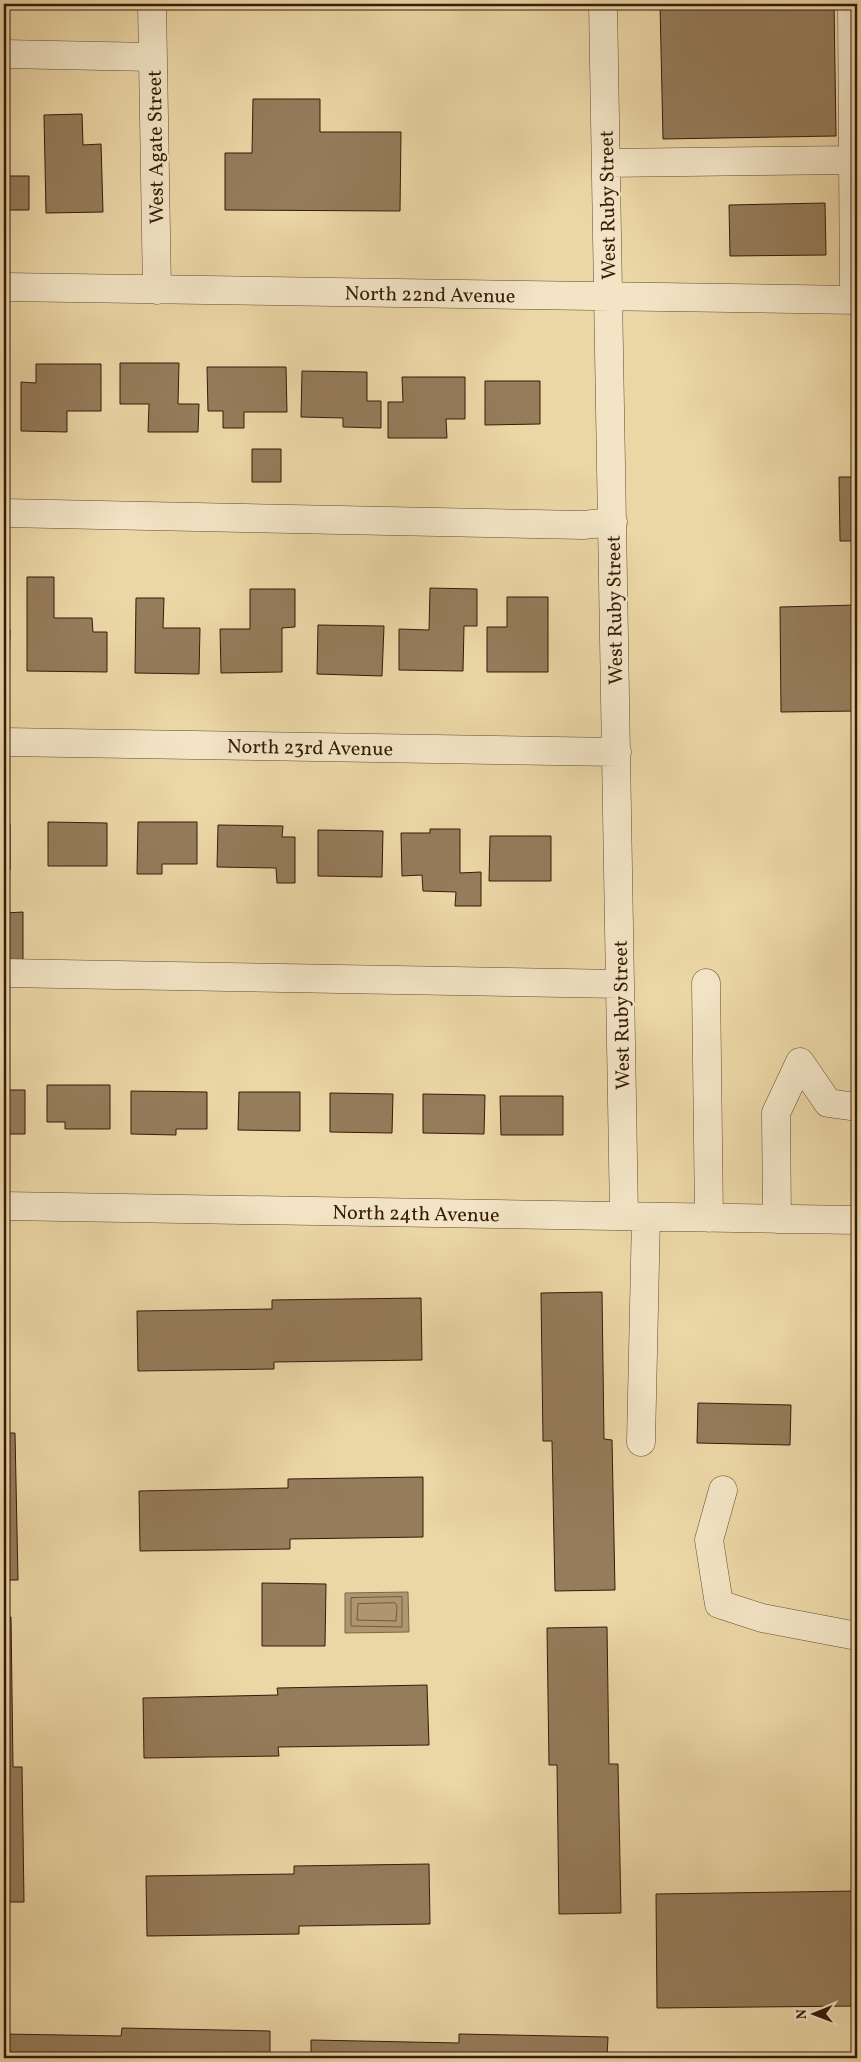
<svg xmlns="http://www.w3.org/2000/svg" width="861" height="2062" font-family="Vollkorn,serif">
	<rect width="100%" height="100%" fill="#ebd6a6"/>
	<filter id="stains"><feTurbulence type="fractalNoise" baseFrequency=".004" numOctaves="4"/><feColorMatrix values="0 0 0 0 .2 0 0 0 0 .09 0 0 0 0 .02 0 0 0 .5 -.17"/></filter>
	<radialGradient id="worn" r=".72"><stop offset=".6" stop-color="#630" stop-opacity="0"/><stop offset="1" stop-color="#630" stop-opacity=".3"/></radialGradient>
	<path fill="#ae9671" stroke="#7e6547" d="M408,1592L409,1632L345,1633V1593Z"/>
	<g fill="none" stroke-linecap="round" stroke-linejoin="round">
		<path stroke="#72583d" stroke-width="1" d="M402,1597V1627L351,1626V1598Z
			M395,1603L397,1606L396,1621L357,1620L358,1604Z"/>
	</g>
	<path fill="#957c5b" stroke="#371b09" d="M660,4H834L836,136L663,139Z
		M253,99H320V132H401L400,211L225,210V153H252Z
		M82,114L83,145L101,144L103,212L46,213L44,115Z
		M4,176H29V210H4Z
		M825,203L826,255L730,256L729,205Z
		M120,363H179L178,404H199L198,432H148L149,404H120Z
		M36,364H101V411H67V432L21,431V382L36,383Z
		M207,367H286L287,412H244V428H223V411H208Z
		M302,371L367,372V401H381V428L343,427V418L301,417Z
		M402,377H465V419H446L447,438H388V402H403Z
		M485,381H540V424L485,425Z
		M252,449H281V482H252Z
		M839,477H857V541H840Z
		M27,577H54V618H92L93,632H107V672L27,671Z
		M430,588L477,589V626H464L463,671L399,670V629L429,630Z
		M250,589H295V627L282,628V672L221,673L220,629H250Z
		M507,597H548V672H487V627H507Z
		M136,598H164L163,628H200L199,674L135,673Z
		M857,605V711L781,712L780,607Z
		M318,625L384,626L382,676L317,674Z
		M4,630H10L9,667H4Z
		M48,822L107,823V866H48Z
		M138,822H197V864H162V874H137Z
		M4,824H10V870H4Z
		M218,825L283,826L282,837H295V883H277L276,868L217,867Z
		M430,829H460V873L481,872V906H455L456,892L423,891L422,875L402,876L401,833H430Z
		M318,830L383,831L382,877L318,876Z
		M490,836H551V881H489Z
		M23,912V960H4V913Z
		M4,1074V1090H25V1134H4Z
		M47,1085H110V1129H65V1122H47Z
		M131,1091L207,1092V1129H176V1135L131,1134Z
		M239,1092H300V1131L238,1130Z
		M330,1093L393,1094L392,1133L330,1132Z
		M423,1094L485,1095L484,1134L423,1133Z
		M500,1096H563V1135H501Z
		M4,1284L7,1433H15L18,1580H4Z
		M602,1292L604,1439L612,1440L615,1590L555,1591L552,1441H543L541,1293Z
		M421,1298L422,1360L274,1362V1369L138,1371L137,1311L272,1309V1300Z
		M698,1403L791,1405L790,1445L697,1443Z
		M423,1477V1537L290,1539V1549L140,1551L139,1491L288,1488V1479Z
		M262,1583L326,1584L325,1646H262Z
		M4,1617H11L13,1767H22L24,1902H4Z
		M607,1627L609,1764H618L621,1913L559,1914L557,1765H549L547,1628Z
		M427,1685L429,1745L278,1747L279,1756L144,1758L143,1698L278,1695L277,1688Z
		M429,1864L430,1924L299,1926V1934L147,1936L146,1876L294,1874V1866Z
		M857,1891V2006L657,2008L656,1894Z
		M122,2028L270,2031V2058H4V2034L121,2036Z
		M459,2034L608,2037L607,2058H311V2040L459,2043Z"/>
	<g fill="none" stroke-linecap="round" stroke-linejoin="round">
		<defs>
			<path id="minor" d="M152,4L157,290
				M603,4L624,1216
				M852,4L854,300
				M4,54L153,57
				M606,163L853,160
				M4,287L857,300
				M4,513L583,525L613,522
				M4,742L617,752
				M4,973L620,984
				M706,983L709,1218
				M4,1206L857,1220
				M777,1219L776,1113L800,1062L828,1103L857,1107
				M641,1442L646,1217
				M723,1490L709,1540L719,1604L762,1618L857,1636"/>
		</defs>
		<use href="#minor" stroke="#644a30" stroke-width="29"/>
		<use href="#minor" stroke="#f2e4c5" stroke-width="28"/>
	</g>
	<g text-anchor="middle" stroke-width="4.5" stroke-linejoin="round" paint-order="stroke">
		<g font-size="20" fill="#371b09" stroke="#f2e4c5">
			<text transform="translate(155 147) rotate(-91)" y="7">West Agate Street</text>
			<text transform="translate(607 205) rotate(-91)" y="7">West Ruby Street</text>
			<text transform="translate(430 294) rotate(1)" y="7">North 22nd Avenue</text>
			<text transform="translate(614 610) rotate(-91)" y="7">West Ruby Street</text>
			<text transform="translate(310 747) rotate(1)" y="7">North 23rd Avenue</text>
			<text transform="translate(621 1015) rotate(-91)" y="7">West Ruby Street</text>
			<text transform="translate(416 1213) rotate(1)" y="7">North 24th Avenue</text>
		</g>
	</g>
	<rect width="861" height="2062" fill="none" stroke="#ebd6a6" stroke-width="20"/>
	<rect x="5" y="5" width="851" height="2052" fill="none" stroke="#371b09" stroke-width="2.5"/>
	<rect x="10" y="10" width="841" height="2042" fill="none" stroke="#371b09"/>
	<g transform="translate(814 2014) rotate(269)" stroke="#f2e4c5" stroke-width="4" paint-order="stroke">
	<path d="M0-4L9 19L0 12L-9 19Z" fill="#371b09"/>
	<text y="-8" font-size="14" font-weight="bold" text-anchor="middle" fill="#371b09">N</text>
	</g>
	<rect width="100%" height="100%" filter="url(#stains)"/>
	<rect width="100%" height="100%" fill="url(#worn)"/>
</svg>
